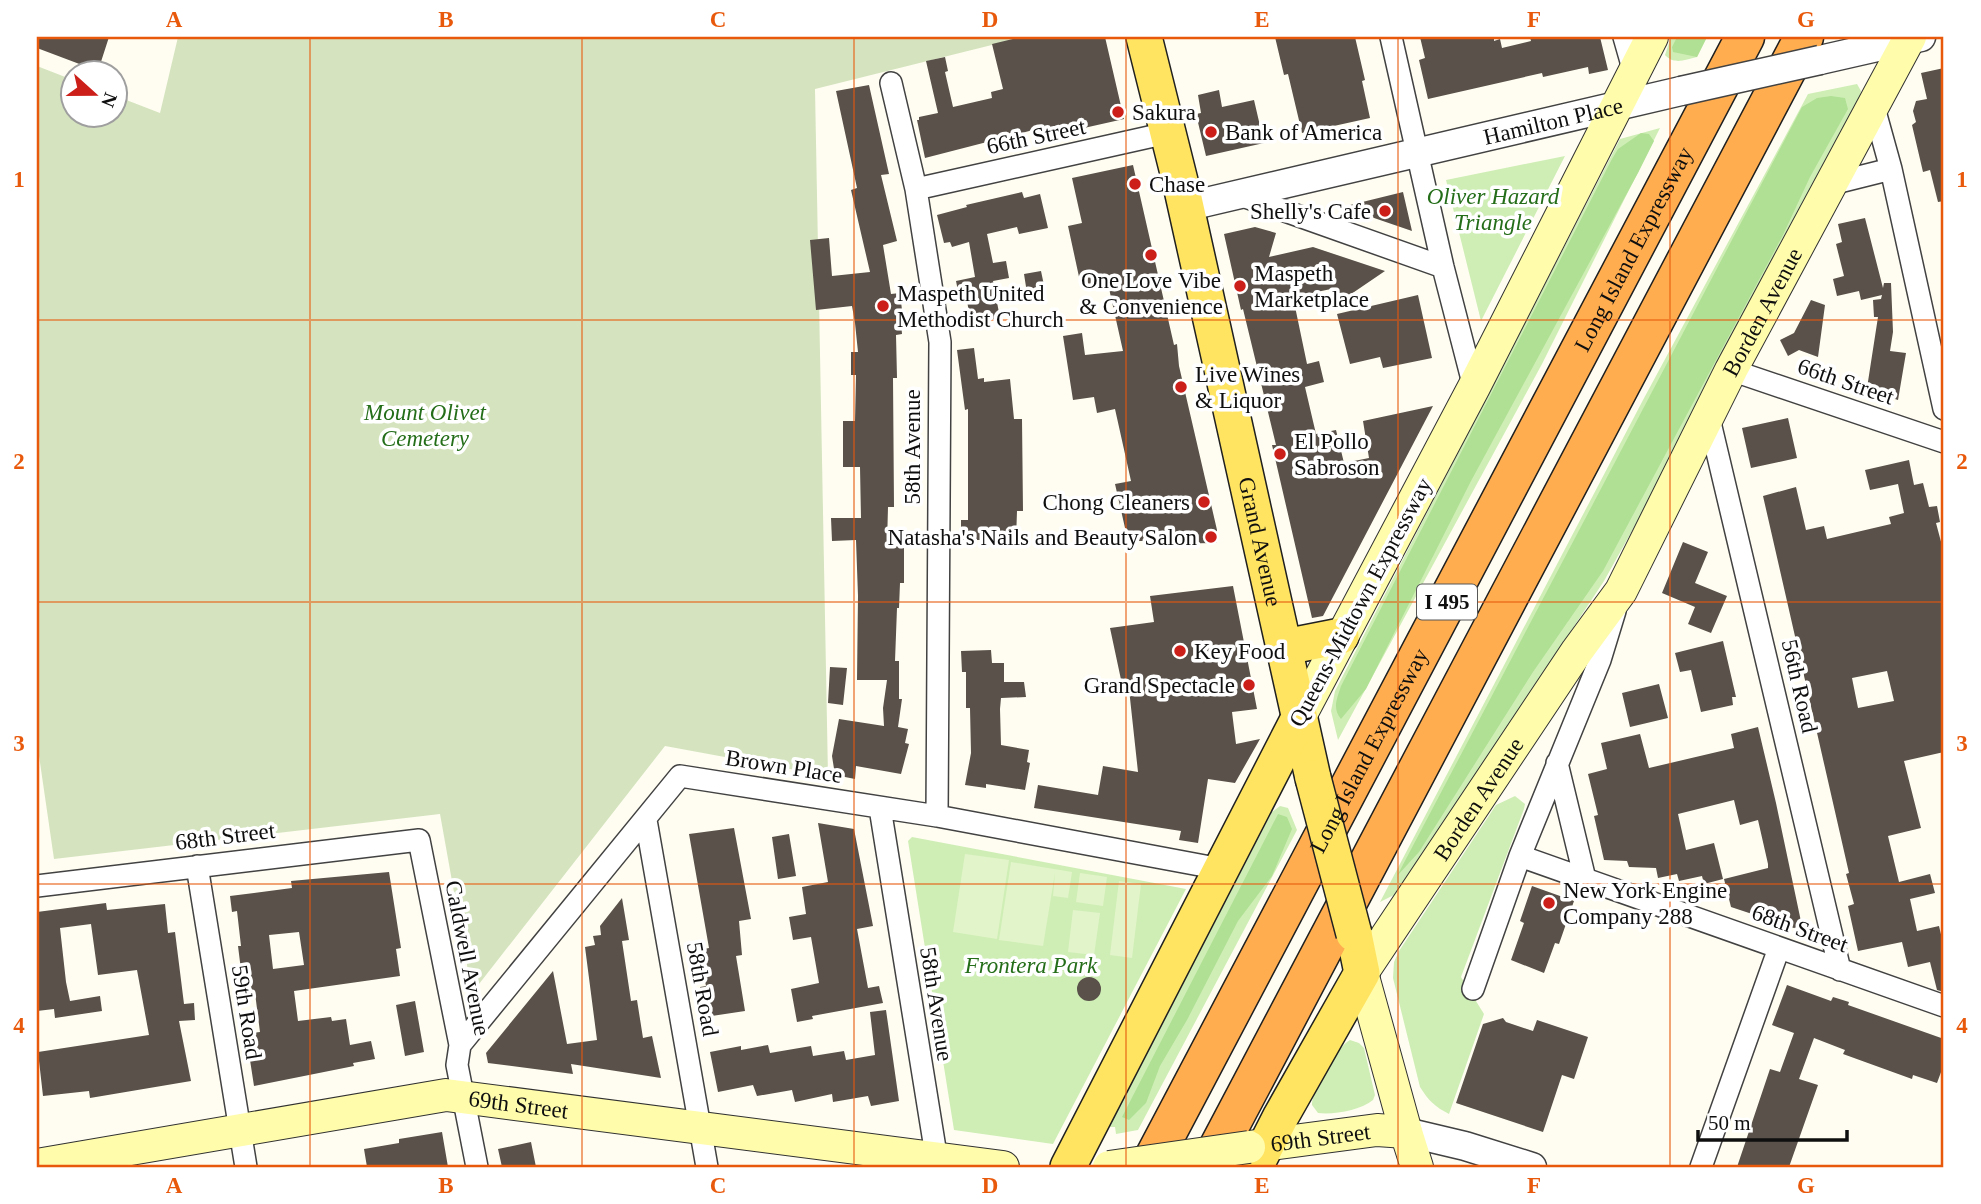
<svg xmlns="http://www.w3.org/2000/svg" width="1981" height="1204" font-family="'Times New Roman',serif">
	<rect width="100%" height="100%" fill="#fffdf1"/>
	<path fill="#cfeeb6" d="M1671,37H1707L1697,57C1685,60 1674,65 1665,55Z
		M1857,84L1861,91L1860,98L1656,488L1604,581L1409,876L1394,895L1380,902L1643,400L1808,94Z
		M1660,128L1542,364L1338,740L1331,711L1335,691L1620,139Z
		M1565,156L1481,321L1446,180Z
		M1515,796L1525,804L1524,809L1461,977L1484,1014L1449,1114C1435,1107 1428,1100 1420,1087L1393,978L1394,962L1399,951L1496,805Z
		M1280,806L1288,808L1297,830L1138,1130L1116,1134L1115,1127H1109L1272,812Z
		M912,837L1186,889L1053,1144L954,1130L908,841Z
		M1350,1040L1359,1043L1364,1048L1375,1095L1373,1100C1361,1110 1334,1115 1318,1113L1312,1105C1311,1093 1338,1045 1350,1040Z"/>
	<path fill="#b0e094" d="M1677,37H1707L1697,57L1673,52L1672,47Z
		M1831,96L1845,98L1848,109L1810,177L1783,235L1603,571L1533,672L1419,852L1397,876L1802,107L1817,98Z
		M1641,133L1649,134L1654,141L1638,173L1471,481L1366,689L1341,719C1332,708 1337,699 1341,686L1612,159L1618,149Z
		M1278,814L1287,817L1292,829L1272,876L1238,921L1187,1020L1160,1066L1146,1103L1129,1120L1122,1117Z"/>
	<path fill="#d5e4bf" d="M178,37H1024L815,89L828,776L665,746L472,993L440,814L54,859L37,742V66L73,80L74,116H116V96L160,113Z"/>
	<path fill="#e2f4c9" d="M965,854L1009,860L997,939L953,932Z
		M1011,862L1072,872L1068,898L1053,896L1055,873L1043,946L999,940Z
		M1080,873L1107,877L1103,906L1076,902Z
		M1119,881L1141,884L1132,958L1110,955Z
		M1073,910L1100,913L1094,955L1068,952Z"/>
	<path fill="#59514a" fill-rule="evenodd" d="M37,37H109L98,71L37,48Z
		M1021,37H1105L1124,119L1035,139L1033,130L925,158L917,120H919V117L938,113L926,61L945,57L948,71L945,72L953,107L992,98L991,92L1003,89L992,44Z
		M1275,37H1355L1365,80L1362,81L1370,118L1302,133L1288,74L1284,75Z
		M1420,37H1494V41L1500,39L1502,48L1531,41L1530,37H1600L1608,70L1589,74L1588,67L1543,77L1542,73L1428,99L1419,60L1425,58Z
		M1944,68V201L1938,202L1930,170L1923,172L1912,125L1916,122L1913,111L1916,101L1927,99L1921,73Z
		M869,85L889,174L881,175L897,241L883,245L891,294L900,293L902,310L900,311L902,334L896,335L897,378H893L894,507H888L887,544H904V583H900L899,608H897L895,661H899V699H902L898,727L908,729L905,743L909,744L901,774L856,766L855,779L835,775L832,756L839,719L884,726L883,708L887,680H857L858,596L856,540L832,541L831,518H861L860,467H843V421H855L856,375H851V352H858L855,323L852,306L816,310L810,240L829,238L832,276L870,272L851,190L857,188L836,91Z
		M1219,90L1222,107L1254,100L1264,143L1206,156L1196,114L1201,113L1198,95Z
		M1133,165L1174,345L1177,344L1179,366L1217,530V543L1149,544L1148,541H1128L1115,484L1131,481L1115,409L1097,413L1094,397L1073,400L1063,336L1082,333L1085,355L1123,351L1108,284L1091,288L1087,285L1081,286L1068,226L1082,223L1072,178Z
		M1022,192L1024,198L1040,194L1048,228L1019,234L1017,227L987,234L993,263L1006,261L1009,278L993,281L1000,318L971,324L966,295L959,296L956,281L975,277L969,242L952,247L950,242L944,243L937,215L967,207L966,205Z
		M1403,192L1412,231L1342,207Z
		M1865,218L1883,288L1884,283H1891L1893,332L1890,351L1906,353L1898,400L1883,395L1884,391L1867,388L1878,317H1874L1873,300L1881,299L1882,295L1861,300L1859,291L1837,296L1833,279L1844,276L1836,244L1842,242L1838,224Z
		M1255,227L1276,233L1269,257L1313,247L1385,271L1335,305L1331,289L1293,297L1307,364L1319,361L1324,382L1305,387L1316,434L1336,430L1344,463L1369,458L1363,421L1433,406L1323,616L1312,618L1272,445H1276L1243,309L1241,310L1224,234Z
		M1041,271L1045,290L1027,293L1024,274Z
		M1418,295L1432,358L1383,368L1380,357L1350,364L1337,314Z
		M1811,300L1825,305L1818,357L1799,350L1788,356L1780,340L1794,333Z
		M974,348L978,379L984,378V382L1010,379L1014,419H1022L1023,511H1017L1016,540H961V520H968V409L965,410L957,350Z
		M1788,418L1797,458L1751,468L1742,428Z
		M1909,460L1914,485L1923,483L1929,507L1937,506L1940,522L1936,523L1944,553V752L1904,761L1921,828L1888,836L1899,882L1930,874L1935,893L1910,899L1917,931L1939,926L1944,947V992L1937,990L1930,962L1908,967L1902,942L1858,951L1848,906L1854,904L1846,874L1849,873L1763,496L1796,487L1806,530L1824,526L1827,539L1891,524L1889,517L1904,513L1898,484L1870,490L1865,470ZM1887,671L1894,701L1858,708L1852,678Z
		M1683,542L1708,552L1695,583L1727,596L1711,633L1688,624L1695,607L1662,593Z
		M1233,586L1257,709L1232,712L1236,744L1260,739L1235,783L1208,779L1198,843L1179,840L1181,831L1034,808L1038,785L1098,795L1103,766L1138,772L1129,689H1123L1110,628L1154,622L1150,596Z
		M1723,641L1736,697H1732L1733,705L1701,712L1691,670L1680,672L1675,653Z
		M991,650L992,663H1004V682H1024L1026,697L1001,698L1000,709L1001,745L1029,750L1027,762L1030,763L1025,790L986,784V788L965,785L971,753L970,708H966V672H962L961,651Z
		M830,667L847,668L843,705L828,703Z
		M1659,684L1668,718L1630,727L1622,693Z
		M1758,727L1776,803L1803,931L1731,907L1724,879L1768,868V864L1758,820L1740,825L1734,800L1678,814L1686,850L1714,843L1723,879L1704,884L1702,876L1679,881L1677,874L1658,878L1656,868L1629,867L1627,861L1604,860L1594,816L1598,815L1588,774L1607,769L1601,743L1640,734L1649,768L1734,748L1731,734Z
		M818,823L854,829L873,926L857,929L868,988L879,986L883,1003L812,1016L813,1019L797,1022L791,989L819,983L811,937L793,940L789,917L806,914L802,887L828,882Z
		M734,828L751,919L739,921L742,955L736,956L745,1011L705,1017L700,987L706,986L699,950L709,948L689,834Z
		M789,834L796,876L778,879L772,837Z
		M389,872L401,948L396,949L400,976L294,991L298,1021L331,1017L332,1021L346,1019L350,1045L371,1041L375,1059L353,1063L354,1066L254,1086L246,1034L260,1032L255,993L244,994L238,946H241L237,911L232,912L230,896L292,888L291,881ZM299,932L304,965L273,969L269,935Z
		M1532,886L1574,901L1559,944L1555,943L1544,973L1511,960L1524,923L1520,921Z
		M622,898L629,940L622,941L631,1001L637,1000L643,1038L652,1036L661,1078L571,1064L573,1074L488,1063L486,1053L553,971L567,1044L597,1040L585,947L595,945L593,936L601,935L600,926Z
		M106,903L107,910L165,904L168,933L175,932L184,1004L194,1003L195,1020L179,1021L191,1081L90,1098L89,1091L43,1096L38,1052L149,1035L137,970L98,975L91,924L60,928L66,982L70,1001L100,996L102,1011L55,1018L54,1009L37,1011V912Z
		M1077 989a12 12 0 1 1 24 0a12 12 0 1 1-24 0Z
		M1787,985L1831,1001L1833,997L1849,1002L1848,1005L1944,1039V1064L1937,1083L1913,1075L1912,1079L1843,1054L1845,1050L1814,1038L1799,1079L1818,1085L1789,1167H1737L1770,1069L1780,1072L1794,1033L1772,1025Z
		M415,1001L424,1052L405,1056L396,1005Z
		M886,1010L899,1101L871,1106L868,1096L833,1102L832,1094L795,1102L792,1090L757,1096L753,1085L718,1092L710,1052L741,1046V1050L768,1045L770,1053L811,1046L813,1056L844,1051L846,1060L875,1055L870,1012Z
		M1503,1018L1506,1022L1533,1031L1537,1020L1588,1037L1574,1079L1562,1075L1543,1132L1456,1103L1483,1024Z
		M442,1132L448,1167H367L364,1149L399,1143V1139Z
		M531,1142L536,1167H502L498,1149Z"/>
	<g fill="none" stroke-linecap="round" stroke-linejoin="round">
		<defs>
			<path id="minor" d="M1391,37L1443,267L1474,387
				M1624,37L1636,79
				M891,83L916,189L940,342L937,816
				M1873,104L1891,169L1944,409
				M1831,184L1891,169
				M916,189L1167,133
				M1237,194L1443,267
				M1731,370L1944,442
				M1708,414L1840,970
				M1557,763L1585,879
				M880,808L938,1167
				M646,820L707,1167
				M1520,856L1944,1006
				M197,866L246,1167
				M37,886L419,840L460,1045L457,1065L477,1167
				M1473,989L1520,856L1600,660L1615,611
				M460,1045L680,776L937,816L1221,869
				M1701,1167L1779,948"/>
			<g id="tertiary">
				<path d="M1820,60L1921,37"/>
				<path id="s1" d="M1185,207L1681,91"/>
				<path d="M1406,1132L1465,1146L1532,1167"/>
			</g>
			<g id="secondary">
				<path d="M1299,718L1474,387L1652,37"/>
				<path id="s2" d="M1249,1147L1377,1130L1406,1132"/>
				<path id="s3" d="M37,1165L446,1095L1003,1167"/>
				<path id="s4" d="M1417,1167L1406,1132L1362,973L1577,651L1621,591L1731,370L1910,37"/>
			</g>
			<g id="primary">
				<path id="s5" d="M1144,37L1181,185L1313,778"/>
				<path d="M1285,647L1341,636"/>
				<path d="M1068,1167L1299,718"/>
				<path d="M1255,1167L1281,1116L1362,973L1354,934"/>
			</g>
			<g id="motorway">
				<path id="s6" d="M1149,1167L1745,37"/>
				<path d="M1208,1167L1804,37"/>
			</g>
		</defs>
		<use href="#minor" stroke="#424242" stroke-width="24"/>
		<use href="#tertiary" stroke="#424242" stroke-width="31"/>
		<use href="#secondary" stroke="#313131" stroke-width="34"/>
		<use href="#primary" stroke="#202020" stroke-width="38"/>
		<use href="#motorway" stroke="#202020" stroke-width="41"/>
		<use href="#minor" stroke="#fff" stroke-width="21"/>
		<use href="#tertiary" stroke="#fff" stroke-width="28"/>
		<use href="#secondary" stroke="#fffcac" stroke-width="32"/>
		<use href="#primary" stroke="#ffe461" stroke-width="35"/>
		<use href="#motorway" stroke="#ffad4f" stroke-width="38"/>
		<defs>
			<path id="tertiary-bridge" d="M1681,91L1820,60"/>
			<path id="secondary-bridge" d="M1109,1167L1249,1147"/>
			<path id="primary-bridge" d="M1313,778L1354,934"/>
		</defs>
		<use href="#tertiary-bridge" stroke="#424242" stroke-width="31" stroke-linecap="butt"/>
		<use href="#secondary-bridge" stroke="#313131" stroke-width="34" stroke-linecap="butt"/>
		<use href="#primary-bridge" stroke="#202020" stroke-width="38" stroke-linecap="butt"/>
		<use href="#tertiary-bridge" stroke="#fff" stroke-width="28"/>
		<use href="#secondary-bridge" stroke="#fffcac" stroke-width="32"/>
		<use href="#primary-bridge" stroke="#ffe461" stroke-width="35"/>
	</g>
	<path fill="none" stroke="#e8590c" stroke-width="2" stroke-opacity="0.55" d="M310,37V1167M582,37V1167M854,37V1167M1126,37V1167M1398,37V1167M1670,37V1167M37,320H1944M37,602H1944M37,884H1944"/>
	<g fill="#cc1f1a" stroke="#fff" stroke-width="2.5">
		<circle cx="1118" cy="112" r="7"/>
		<circle cx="1211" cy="132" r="7"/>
		<circle cx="1135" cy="184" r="7"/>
		<circle cx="1385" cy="211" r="7"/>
		<circle cx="1151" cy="255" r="7"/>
		<circle cx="1240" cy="286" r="7"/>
		<circle cx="883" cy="306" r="7"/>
		<circle cx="1181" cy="387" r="7"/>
		<circle cx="1280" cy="454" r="7"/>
		<circle cx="1204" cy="502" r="7"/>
		<circle cx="1211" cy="537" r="7"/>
		<circle cx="1180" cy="651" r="7"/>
		<circle cx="1249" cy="685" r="7"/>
		<circle cx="1549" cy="903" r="7"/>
	</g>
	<g text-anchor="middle" stroke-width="7" stroke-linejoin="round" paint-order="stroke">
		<rect fill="#fff" stroke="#575757" stroke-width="2" x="1417" y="584.5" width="60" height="35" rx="5"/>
		<g font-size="21" font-weight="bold" fill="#0f0f0f">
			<text x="1447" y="609">I 495</text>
		</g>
		<g font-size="23" fill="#0f0f0f" stroke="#fff" text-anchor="start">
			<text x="1132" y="120">Sakura</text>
			<text x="1225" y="140">Bank of America</text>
			<text x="1149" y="192">Chase</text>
			<text x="1371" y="219" text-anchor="end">Shelly's Cafe</text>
			<text x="1254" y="281">Maspeth<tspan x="1254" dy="26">Marketplace</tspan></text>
			<text x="1151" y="288" text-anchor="middle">One Love Vibe<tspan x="1151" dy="26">&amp; Convenience</tspan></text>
			<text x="897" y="301">Maspeth United<tspan x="897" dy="26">Methodist Church</tspan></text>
			<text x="1195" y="382">Live Wines<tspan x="1195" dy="26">&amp; Liquor</tspan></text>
			<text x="1294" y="449">El Pollo<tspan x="1294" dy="26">Sabroson</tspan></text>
			<text x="1190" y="510" text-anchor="end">Chong Cleaners</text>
			<text x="1197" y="545" text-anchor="end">Natasha's Nails and Beauty Salon</text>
			<text x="1194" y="659">Key Food</text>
			<text x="1235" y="693" text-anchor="end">Grand Spectacle</text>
			<text x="1563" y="898">New York Engine<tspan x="1563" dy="26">Company 288</tspan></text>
		</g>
		<g font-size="23" fill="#0f0f0f" stroke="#fff">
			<text dy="8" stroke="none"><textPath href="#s1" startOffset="378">Hamilton Place</textPath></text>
			<text transform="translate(1036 136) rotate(-12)" y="8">66th Street</text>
			<text dy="8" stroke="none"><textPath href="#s6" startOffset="1038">Long Island Expressway</textPath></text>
			<text dy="8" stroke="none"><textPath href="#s4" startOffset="976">Borden Avenue</textPath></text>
			<text transform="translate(1846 381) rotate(19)" y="8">66th Street</text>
			<text transform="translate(912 447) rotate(-90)" y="8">58th Avenue</text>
			<text dy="8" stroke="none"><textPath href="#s5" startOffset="518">Grand Avenue</textPath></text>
			<text transform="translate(1360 602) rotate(-62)" y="8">Queens-Midtown Expressway</text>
			<text transform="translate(1800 686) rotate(77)" y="8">56th Road</text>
			<text dy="8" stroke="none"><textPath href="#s6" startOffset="471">Long Island Expressway</textPath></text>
			<text transform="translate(784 766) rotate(9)" y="8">Brown Place</text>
			<text dy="8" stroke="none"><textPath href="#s4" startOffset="411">Borden Avenue</textPath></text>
			<text transform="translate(225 836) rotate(-7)" y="8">68th Street</text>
			<text transform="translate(1800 928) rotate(20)" y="8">68th Street</text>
			<text transform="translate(468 958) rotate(79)" y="8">Caldwell Avenue</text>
			<text transform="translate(703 989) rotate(80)" y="8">58th Road</text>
			<text transform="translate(937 1004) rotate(81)" y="8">58th Avenue</text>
			<text transform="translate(247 1012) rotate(81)" y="8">59th Road</text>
			<text dy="8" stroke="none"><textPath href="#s3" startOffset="488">69th Street</textPath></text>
			<text dy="8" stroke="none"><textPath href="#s2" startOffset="72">69th Street</textPath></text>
		</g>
		<g font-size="23" font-style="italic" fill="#246d19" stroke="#fff">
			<text x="1493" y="204">Oliver Hazard<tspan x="1493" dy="26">Triangle</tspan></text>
			<text x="425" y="420">Mount Olivet<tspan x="425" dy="26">Cemetery</tspan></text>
			<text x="1031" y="973">Frontera Park</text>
		</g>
	</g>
	<rect width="1981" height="1204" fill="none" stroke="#ffffff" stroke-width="77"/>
	<g transform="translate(94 94) rotate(111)"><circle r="33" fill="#ffffff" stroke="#9f9f9f" stroke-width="2"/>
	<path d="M0-5L12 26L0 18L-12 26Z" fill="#cc1f1a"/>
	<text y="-10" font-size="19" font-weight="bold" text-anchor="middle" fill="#0f0f0f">N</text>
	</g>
	<path d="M1698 1130v10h149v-10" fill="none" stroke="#0f0f0f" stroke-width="3.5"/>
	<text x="1708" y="1130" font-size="21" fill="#0f0f0f" stroke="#ffffff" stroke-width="5" paint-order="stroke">50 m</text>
	<rect x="38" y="38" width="1904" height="1128" fill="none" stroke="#e8590c" stroke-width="2.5"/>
	<g font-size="23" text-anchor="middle" font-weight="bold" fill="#e8590c">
		<text x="174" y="27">A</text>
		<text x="446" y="27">B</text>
		<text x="718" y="27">C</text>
		<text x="990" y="27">D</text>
		<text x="1262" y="27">E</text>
		<text x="1534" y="27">F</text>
		<text x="1806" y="27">G</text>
		<text x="19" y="187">1</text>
		<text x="1962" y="187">1</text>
		<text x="19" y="469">2</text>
		<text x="1962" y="469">2</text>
		<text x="19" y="751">3</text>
		<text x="1962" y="751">3</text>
		<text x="19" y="1033">4</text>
		<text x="1962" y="1033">4</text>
		<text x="174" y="1193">A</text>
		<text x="446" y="1193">B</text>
		<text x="718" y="1193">C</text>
		<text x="990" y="1193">D</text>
		<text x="1262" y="1193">E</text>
		<text x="1534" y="1193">F</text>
		<text x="1806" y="1193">G</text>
	</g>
</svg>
